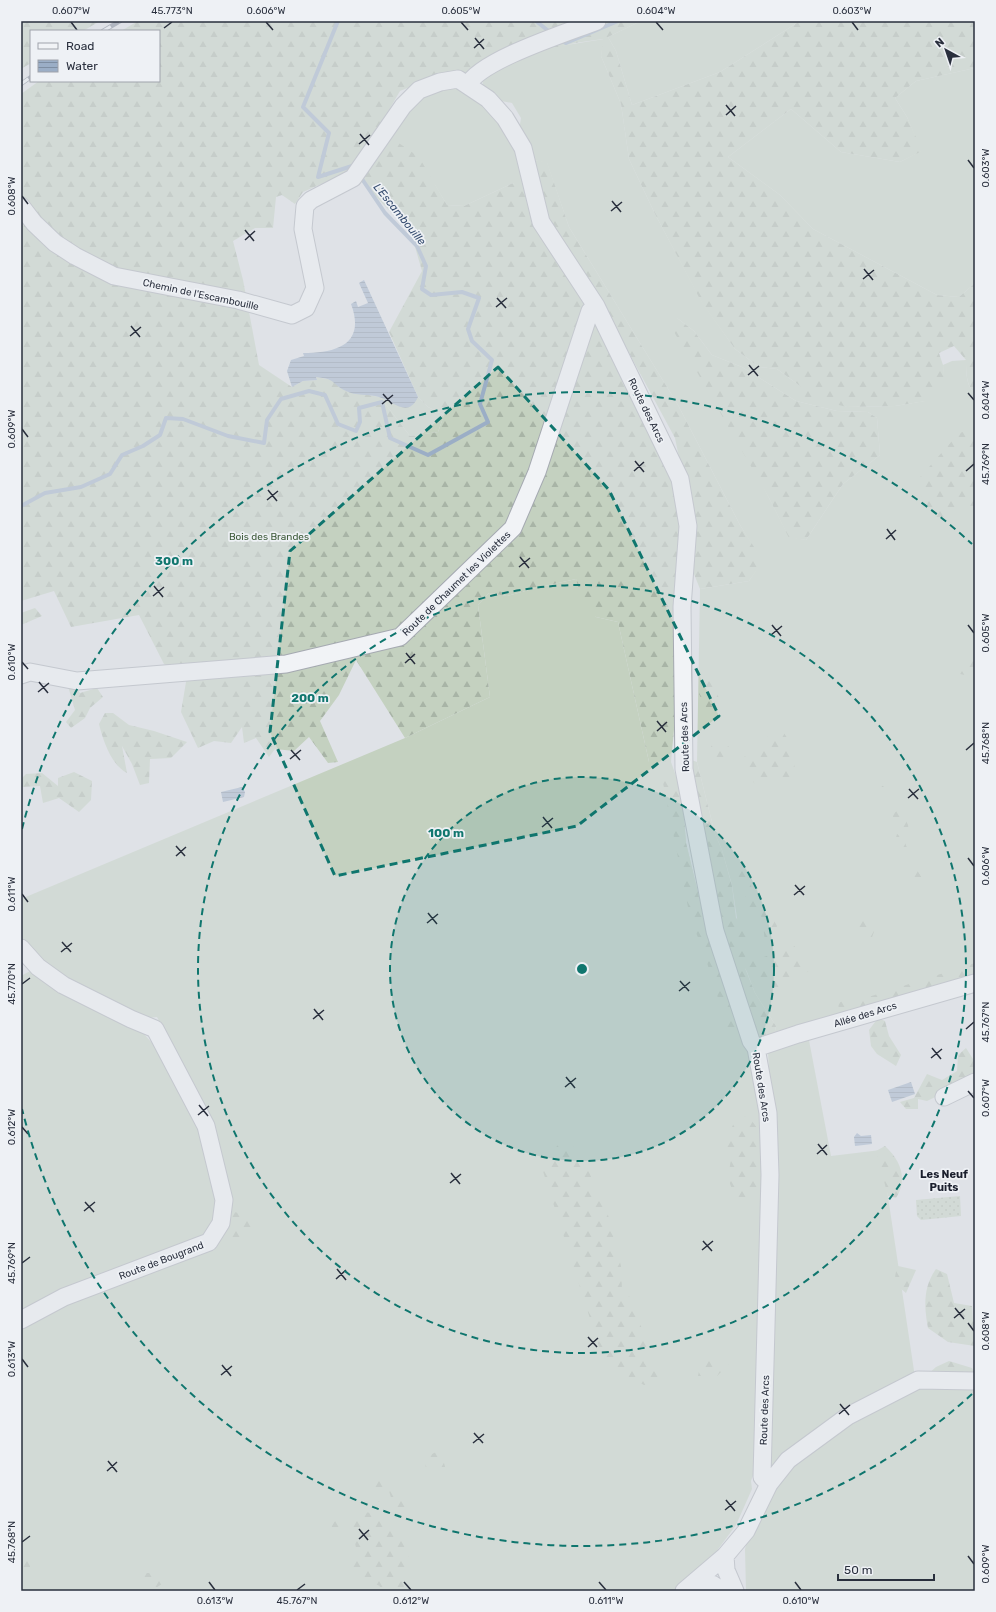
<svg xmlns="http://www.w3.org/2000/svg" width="996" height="1612" font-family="Rubik,sans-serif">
	<defs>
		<pattern id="forest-firs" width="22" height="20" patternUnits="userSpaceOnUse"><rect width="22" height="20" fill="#c4d1c0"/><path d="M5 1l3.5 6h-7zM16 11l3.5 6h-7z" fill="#a8b4a6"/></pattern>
		<pattern id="garden-dots" width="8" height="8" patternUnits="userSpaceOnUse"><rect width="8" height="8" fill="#c4d1c0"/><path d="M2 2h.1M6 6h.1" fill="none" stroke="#a8b4a6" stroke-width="1.8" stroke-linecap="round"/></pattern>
		<pattern id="water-rules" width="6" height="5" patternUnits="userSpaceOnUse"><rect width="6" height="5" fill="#9baec6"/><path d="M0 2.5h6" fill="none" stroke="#7e8ea2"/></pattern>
	</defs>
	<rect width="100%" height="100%" fill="#dfe2e7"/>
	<path fill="#c4d1c0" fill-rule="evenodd" d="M641,21H800L720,72L632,105L616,51L608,37Z
		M604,39L601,56L621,104L629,159L655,214L702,302L735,349L759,367L777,369L800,386L847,407L895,406L925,401L944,384L943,365L952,361L966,360C966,370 966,387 975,393V976L774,1036L776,1026L755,993L744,964L732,885L722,850L715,834L697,762L700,589L749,581L762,561L740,525L678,405L569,227L547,163L534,160L519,131L521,118L512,103C493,100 483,97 482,76L529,51ZM677,318L694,331L712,355L742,367L796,401L837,411L868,412L877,418L880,455L843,484L806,540L789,537Z
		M975,68L974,284L959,297L937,295L813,229L780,195L728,157L791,109L841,152L900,162L921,151L907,117L895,98L916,81Z
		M450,86C509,106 516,153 532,206L513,183L464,206L447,205L435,185L390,137L409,106L433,88Z
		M380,397H418L428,407L444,415L438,432L410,436Z
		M576,579L596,617L618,622L649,762H671L682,793L686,843L710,943L750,1046L774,1166L768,1052L808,1035L831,1156L881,1150L916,1384L975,1385V1591H746L745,1549L767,1466L755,1469L751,1481L752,1489L736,1525L713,1556L673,1591H21V1327L55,1307L212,1249L231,1204L165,1032L157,1017L138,1019L63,981L21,943V899L405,738L490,697L478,605L489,593L507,596L536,588Z
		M32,970L144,1034L163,1055L192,1106L220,1200L214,1221L205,1233L188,1246L21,1318V976Z"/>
	<path fill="url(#forest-firs)" fill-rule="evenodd" d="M21,21H100L83,31H31V63L21,69Z
		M138,21H641L608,37L616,51L632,105L720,72L800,21H975V68L916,81L895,98L907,117L922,151L900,162L841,152L791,109L728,157L780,195L813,229L937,295L959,297L974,284L975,228V393C966,387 966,370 966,360L954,346L939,353L943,365L945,384L926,401L895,406L847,407L802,396L800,386L777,369L759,367L735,349L702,303L655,214L629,159L621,104L601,56L603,39L575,43L535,53L467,75L437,76L400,91L382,122L390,137L419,157L447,205L464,206L513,183L527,195L688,501L675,438L629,353L550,221L534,160L547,162L569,227L678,405L740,525L763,561L749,581L700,589L684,549L677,697L671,762H649L618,622L596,617L583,604L576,579L536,588L507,596L489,593L478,605L490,697L405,738L356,660L339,695L320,721L338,762L328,763L309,737L294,751L275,749L269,757L256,738L244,743L242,727L231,743L214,741L198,748L181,712L187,676L164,664L139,615L71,627L54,591L21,601V94L39,81H159V31H121ZM346,173L359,179L411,233L422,271L389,332L418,397L428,407L444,415L438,432L410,436L380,397L346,391L333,380L316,377L317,380L303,381L292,387L259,365L243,280L233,241L255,228H273L276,197L282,195L295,204L303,192Z
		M677,318L694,331L712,355L742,367L796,401L837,411L868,412L877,418L880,455L843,484L806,540L789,538L769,498L673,330Z
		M975,429V506L960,505L943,519H933L915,483L959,433Z
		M35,608L42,616L21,625V613Z
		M975,651V668L970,676L960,674L958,667Z
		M708,673L712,677L719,699L710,715L699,694L703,678Z
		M67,683H73L80,693L97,688L103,697L90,708L85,718L71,728L66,722L75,710Z
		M105,713H113L129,725L154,731L187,742L171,758L150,759L149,783L140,785L132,764L122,746L127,773C111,765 103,740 99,724Z
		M782,730L793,747L795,774L789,781L775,780L763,786L754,783L749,771L740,762L746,755L752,759C756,742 766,736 782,730Z
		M715,739L723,741L730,748L731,757L726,761L716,758L709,751Z
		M689,759L697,762L715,834L722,850L732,886L736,918C751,929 747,948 744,964C761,958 777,953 793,944L810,970C792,984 781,994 758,988L745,968L755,993L776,1026L774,1036L764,1040L756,1037L715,931Z
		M74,772L92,781L91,800L79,812L59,798L43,803L40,786L21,787V779L26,774L42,773L58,786V778Z
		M662,778H677L682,793L686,843L710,943L744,1034L736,1035L728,1030L704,953L690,917Z
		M876,782L891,791L889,800L883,799L874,787Z
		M900,808L908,825L910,838L902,832L892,815Z
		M897,834L903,837L911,859H907L894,845Z
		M735,868H742L750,876L752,892L766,906L777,926L770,945L765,942L762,917L748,908L744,891Z
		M901,868L917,870L922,878L917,881L903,874Z
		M876,918L875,929L871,940L862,939L854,928L865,919Z
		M975,963V976L861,1010L859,1000Z
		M848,999L855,1012L840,1016L838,1003Z
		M878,1018L885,1021L889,1036L901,1055L896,1066L877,1054L871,1046L869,1030Z
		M966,1048L973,1059L975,1087L960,1085L927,1101L918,1099V1109H906L900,1102L914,1098L927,1074L942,1080L957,1071L958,1055Z
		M748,1116L765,1138L768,1182L743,1203L734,1195L728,1178L731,1159L725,1141L736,1119Z
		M558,1145H572L587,1163L594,1187L607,1211L621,1266L622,1290L634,1301L647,1348L644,1363L658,1374L660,1384L644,1385L618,1371L601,1353L541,1165Z
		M885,1146C901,1161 908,1179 896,1198L888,1196L876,1151Z
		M229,1211L244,1214L254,1228L252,1238L243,1242L223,1235Z
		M898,1266L916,1270L906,1293C894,1284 893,1279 898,1266Z
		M936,1269L947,1274L954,1303L972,1306L973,1322L975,1321V1346L948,1342L928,1328C924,1307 923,1287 936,1269Z
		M726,1359L729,1364L717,1376H698L701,1361Z
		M949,1361L972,1368L975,1374L916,1385L936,1367Z
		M438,1451L444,1463L447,1474L426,1468L424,1458Z
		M379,1471L389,1480L384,1500L378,1502L373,1496L369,1479Z
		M397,1489L405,1501L407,1513C394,1509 393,1504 389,1491Z
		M358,1511L378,1514L398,1533L409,1555L403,1591H377L380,1586L360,1578L352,1565L357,1552L351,1525Z
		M338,1517L346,1522V1530L338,1534L331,1526Z
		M21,1555L30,1562V1569L24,1571L21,1569Z
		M144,1573H153L160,1577L162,1584L151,1591L147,1590L142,1581Z"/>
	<path fill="url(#garden-dots)" d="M960,1196L961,1216L921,1220L917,1216L916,1200Z"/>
	<path fill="url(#water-rules)" d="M364,280L418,397C408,419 393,401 379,397C369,394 355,396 346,391C331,384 337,379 316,377L317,380L303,381L292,387L287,371L291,360L304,356L303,353C337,353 366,344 351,304L356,301L358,307L368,303L359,283Z
		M242,787L245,792L244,797L223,802L221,792Z
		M911,1082L915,1094L892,1102L888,1090Z
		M857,1133L861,1136L871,1135L872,1144L855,1146L854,1137Z"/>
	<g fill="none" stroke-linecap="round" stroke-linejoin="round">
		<path stroke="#9baec6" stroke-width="4" d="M338,21L303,107L329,133L318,177L352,166L355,169
			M536,21L551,33
			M560,39L566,43L618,21
			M21,506L45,493L81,487L110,474L122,455L143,446L160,435L166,418L183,419L228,436L264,443L267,420L281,399L309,391L325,395L338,424L356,431L360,422L359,408L382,402L390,438L428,455L488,422L480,404L492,360L472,341L468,329L479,298L462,292L431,295L422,289L426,266L417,246L385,213L360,176"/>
		<defs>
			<path id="minor" d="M468,85C480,60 569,32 597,21
				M21,206L34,223L55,243L75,256L114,276L238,300L292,315L306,308L315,288L303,229L305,206L311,200L353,178L403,106L419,90L440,82L458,79L488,99L505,118L523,148L541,222L596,306L680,479L688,526L682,607L684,769L715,931L751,1041L756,1048L768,1113L770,1175L762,1477L769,1484
				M21,675L30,672L77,681L286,664L400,637L513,528L537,472L590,311L596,306
				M21,948L38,967L63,985L131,1019L155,1029L206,1126L224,1200L221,1223L209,1242L64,1297L21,1320
				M756,1048L798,1034L975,983
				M944,1097L975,1082
				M725,1556L726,1570L735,1591
				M696,1581L712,1584L723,1591
				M684,1591L725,1556L746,1531L769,1484L788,1460L848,1416L918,1380L975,1381"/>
		</defs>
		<use href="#minor" stroke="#a5a9b1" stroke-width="19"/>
		<use href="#minor" stroke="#f1f3f6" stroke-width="17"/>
		<defs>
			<path id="rail" d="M103,31L120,21
				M21,84L31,77"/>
		</defs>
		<use href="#rail" stroke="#798090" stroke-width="4.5"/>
		<use href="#rail" stroke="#eef1f5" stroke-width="3" stroke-dasharray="9" stroke-linecap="butt"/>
	</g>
	<path d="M0 0H996V1612H0ZM498,367L609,490L719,716L577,826L335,876L270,732L290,551Z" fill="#dfe2e7" fill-opacity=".55" fill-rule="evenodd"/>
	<path fill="none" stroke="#0f766e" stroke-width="3" stroke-dasharray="8 5" stroke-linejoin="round" d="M498,367L609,490L719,716L577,826L335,876L270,732L290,551Z"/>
	<path fill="none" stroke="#292f3d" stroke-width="1.5" d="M71,22L77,30M266,22L273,30M461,22L468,30M656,22L663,30M852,22L858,30M164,28L172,22M475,38L484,49M474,48L484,39M726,105L735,116M726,115L736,106M360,134L369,145M359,144L370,135M968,160L974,168M22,196L28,204M612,201L621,212M611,211L622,202M245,230L254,241M245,240L255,231M864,269L873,280M863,279L874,270M497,298L506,308M496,307L507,298M131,326L140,337M130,336L141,327M749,365L758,376M748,375L759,366M968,393L974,400M383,394L392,404M382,404L393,395M22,429L28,437M635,461L644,472M634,471L644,462M966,471L974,464M268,490L277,501M267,500L278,491M887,529L895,540M886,539L896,530M520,557L529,568M519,567L530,558M154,586L163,597M153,596L164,587M772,625L781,636M968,625L974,633M771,635L782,626M406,653L415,664M22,662L28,669M405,663L415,654M39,682L48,693M38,692L49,683M657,721L666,732M657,731L667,722M291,750L300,760M966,750L974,743M290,759L301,750M909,789L918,799M908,798L919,789M543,817L552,828M542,827L553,818M176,846L185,856M176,856L186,847M968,858L974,866M795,885L804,895M22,894L28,902M794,895L805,886M428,913L437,924M427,923L438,914M62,942L71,952M61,952L72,943M680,981L689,991M22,984L30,978M679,991L690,982M314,1009L323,1020M313,1019L324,1010M966,1029L974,1022M932,1048L941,1059M931,1058L942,1049M566,1077L575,1088M565,1087L576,1078M968,1091L974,1098M199,1105L208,1116M198,1115L209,1106M22,1127L28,1134M818,1144L827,1155M817,1154L827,1145M451,1173L460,1184M450,1183L461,1174M85,1202L94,1212M84,1211L95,1202M703,1241L712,1251M702,1250L713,1241M22,1263L30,1257M337,1269L346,1280M336,1279L346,1270M955,1308L964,1319M954,1318L965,1309M968,1323L974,1331M588,1337L597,1347M588,1347L598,1338M22,1359L28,1367M222,1365L231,1376M221,1375L232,1366M840,1404L849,1415M839,1414L850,1405M474,1433L483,1443M473,1443L484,1434M108,1461L117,1472M107,1471L117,1462M726,1500L735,1511M725,1510L736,1501M359,1529L368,1540M359,1539L369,1530M22,1542L30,1536M968,1556L974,1564M209,1582L215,1590M404,1582L411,1590M599,1582L606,1590M795,1582L801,1590M297,1590L305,1584"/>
	<circle cx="582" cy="969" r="192" fill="#0f766e" fill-opacity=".12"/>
	<g fill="none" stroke="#0f766e" stroke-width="2" stroke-dasharray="7 5">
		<circle cx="582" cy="969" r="192"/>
		<circle cx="582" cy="969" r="384"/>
		<path d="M972 1394A577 577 0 0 1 22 1109M22 829A577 577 0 0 1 972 544"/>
	</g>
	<g text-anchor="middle" stroke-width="3.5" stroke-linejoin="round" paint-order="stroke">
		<g font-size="10" fill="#292f3d" stroke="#eef1f5">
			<text transform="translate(201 294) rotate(12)" y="4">Chemin de l'Escambouille</text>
			<text transform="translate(647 410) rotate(64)" y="4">Route des Arcs</text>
			<text transform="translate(456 583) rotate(-44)" y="4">Route de Chaumet les Violettes</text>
			<text transform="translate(684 737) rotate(-92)" y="4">Route des Arcs</text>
			<text transform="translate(865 1014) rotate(-17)" y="4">Allée des Arcs</text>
			<text transform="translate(762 1087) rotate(81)" y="4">Route des Arcs</text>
			<text transform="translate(161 1260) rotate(-21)" y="4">Route de Bougrand</text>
			<text transform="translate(764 1410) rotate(-88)" y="4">Route des Arcs</text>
		</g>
		<g font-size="10" fill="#3b5837" stroke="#eef1f5">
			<text x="269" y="540">Bois des Brandes</text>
		</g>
		<g font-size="11" font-style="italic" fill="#354c6f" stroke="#eef1f5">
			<text transform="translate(400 214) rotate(51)" y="4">L'Escambouille</text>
		</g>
		<g font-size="11" font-weight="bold" fill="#1b202e" stroke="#eef1f5">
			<text x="944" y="1178">Les Neuf<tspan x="944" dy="13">Puits</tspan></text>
		</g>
	</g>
	<circle cx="582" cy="969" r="6" fill="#0f766e" stroke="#eef1f5" stroke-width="2"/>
	<g font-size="12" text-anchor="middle" font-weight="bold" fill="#0f766e" stroke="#eef1f5" stroke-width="3.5" stroke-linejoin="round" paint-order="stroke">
		<text x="174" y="565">300 m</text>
		<text x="310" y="702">200 m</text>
		<text x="446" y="837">100 m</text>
	</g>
	<rect width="996" height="1612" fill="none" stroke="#eef1f5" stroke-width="44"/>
	<rect x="30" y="30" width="130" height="52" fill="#eef1f5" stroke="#9fa3ab"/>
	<rect x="38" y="43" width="20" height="6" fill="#f1f3f6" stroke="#9fa3ab"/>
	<text x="66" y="50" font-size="12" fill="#292f3d">Road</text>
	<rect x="38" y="60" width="20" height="12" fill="url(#water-rules)" stroke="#9fa3ab"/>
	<text x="66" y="70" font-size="12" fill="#292f3d">Water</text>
	<g transform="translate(946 50) rotate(320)" stroke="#eef1f5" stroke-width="3" paint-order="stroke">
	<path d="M0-3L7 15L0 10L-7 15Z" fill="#292f3d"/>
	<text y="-6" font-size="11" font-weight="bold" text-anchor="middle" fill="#292f3d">N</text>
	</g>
	<path d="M838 1574v6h96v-6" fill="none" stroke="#292f3d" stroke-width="2"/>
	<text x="844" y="1574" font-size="12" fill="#292f3d" stroke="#eef1f5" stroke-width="3" paint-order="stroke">50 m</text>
	<rect x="22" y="22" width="952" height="1568" fill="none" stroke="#292f3d" stroke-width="1.5"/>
	<g font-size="10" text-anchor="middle" fill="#292f3d">
		<text x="71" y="14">0.607°W</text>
		<text x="172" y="14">45.773°N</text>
		<text x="266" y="14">0.606°W</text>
		<text x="461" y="14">0.605°W</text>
		<text x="656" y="14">0.604°W</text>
		<text x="852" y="14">0.603°W</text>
		<text transform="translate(985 168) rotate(-90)" y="4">0.603°W</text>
		<text transform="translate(11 196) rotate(-90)" y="4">0.608°W</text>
		<text transform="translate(985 400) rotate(-90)" y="4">0.604°W</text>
		<text transform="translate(11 429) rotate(-90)" y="4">0.609°W</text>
		<text transform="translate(985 464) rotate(-90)" y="4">45.769°N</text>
		<text transform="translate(985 633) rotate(-90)" y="4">0.605°W</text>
		<text transform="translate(11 662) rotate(-90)" y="4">0.610°W</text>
		<text transform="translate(985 743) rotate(-90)" y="4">45.768°N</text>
		<text transform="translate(985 866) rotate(-90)" y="4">0.606°W</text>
		<text transform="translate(11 894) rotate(-90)" y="4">0.611°W</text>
		<text transform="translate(11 984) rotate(-90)" y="4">45.770°N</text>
		<text transform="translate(985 1022) rotate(-90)" y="4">45.767°N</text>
		<text transform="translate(985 1098) rotate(-90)" y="4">0.607°W</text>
		<text transform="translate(11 1127) rotate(-90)" y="4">0.612°W</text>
		<text transform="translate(11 1263) rotate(-90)" y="4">45.769°N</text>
		<text transform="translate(985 1331) rotate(-90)" y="4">0.608°W</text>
		<text transform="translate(11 1359) rotate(-90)" y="4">0.613°W</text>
		<text transform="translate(11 1542) rotate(-90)" y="4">45.768°N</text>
		<text transform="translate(985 1564) rotate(-90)" y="4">0.609°W</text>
		<text x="215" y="1604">0.613°W</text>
		<text x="297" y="1604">45.767°N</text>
		<text x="411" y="1604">0.612°W</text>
		<text x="606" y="1604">0.611°W</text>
		<text x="801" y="1604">0.610°W</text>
	</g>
</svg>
